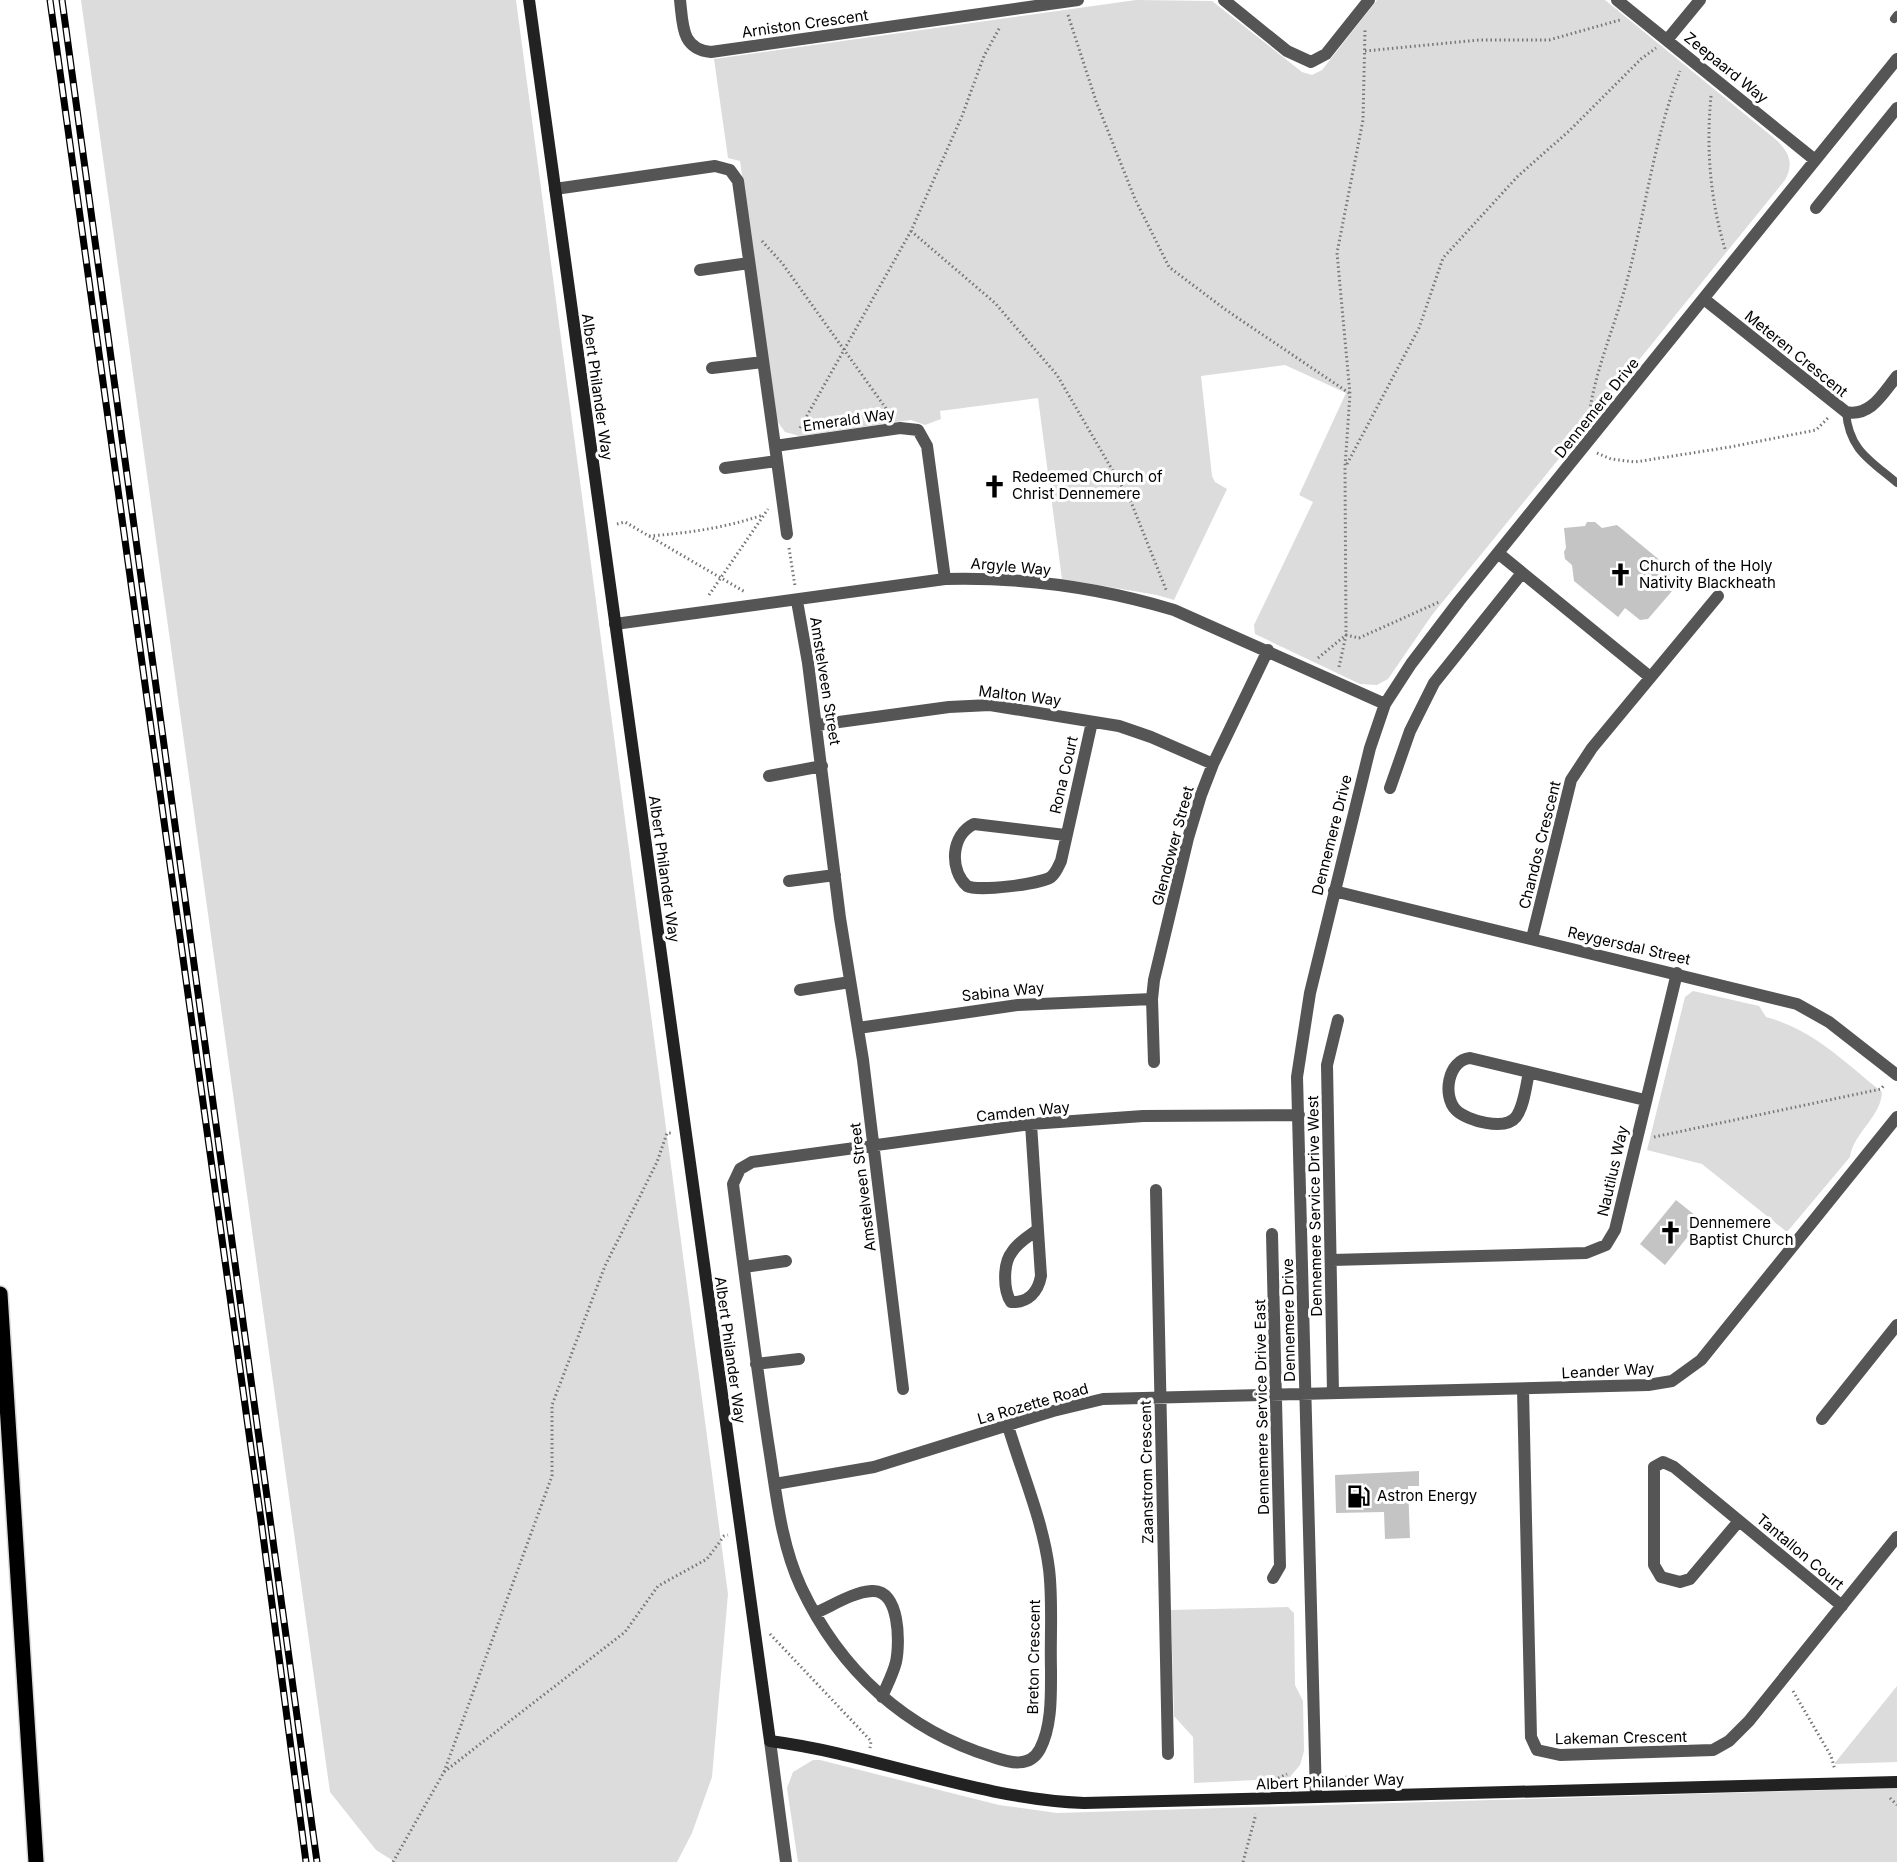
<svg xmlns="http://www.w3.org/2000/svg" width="1897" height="1862" font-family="Inter,sans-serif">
	<rect width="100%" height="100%" fill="#fff"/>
	<path fill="#dcdcdc" d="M81,0H516L728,1594L712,1777L692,1833L677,1862H395L376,1850L330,1792Z
		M1136,0L1212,1L1302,72L1312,75L1322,70L1377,0H1605L1774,138C1788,150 1795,162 1785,180L1432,615L1388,679L1377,685L1360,684L1255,634L1254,625L1313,502L1299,495L1346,393L1285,365L1201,376L1212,476L1215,482L1227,489L1174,600L1157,595L1062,579L1038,398L940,411L941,419L925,425L911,420L799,436L785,432L777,421L740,161L728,158L714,59Z
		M1693,991L1759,1006L1766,1017C1814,1030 1844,1062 1882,1092C1881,1117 1854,1132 1850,1157L1787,1232L1702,1164L1647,1150L1685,997Z
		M1288,1607L1294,1613L1295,1685L1303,1701L1304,1751L1300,1765L1289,1778L1280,1783L1260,1786L1256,1780L1194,1783L1193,1737L1174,1716L1171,1610Z
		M1897,1686V1762L1834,1764Z
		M813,1760H820L999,1805L1057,1813L1897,1788V1862H798L787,1788L793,1772Z"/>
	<path fill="#c4c4c4" d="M1587,522H1595L1602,528L1617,525L1673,571L1669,575L1672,591L1648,619L1640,620L1625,608L1618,617L1574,581L1572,565L1565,559L1564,552L1566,548L1564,528L1585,526Z
		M1676,1200L1701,1220L1665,1265L1640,1244Z
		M1419,1471V1486H1408L1410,1538L1385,1539L1384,1512L1336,1513L1335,1475Z"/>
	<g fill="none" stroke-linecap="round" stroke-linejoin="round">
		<defs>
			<path id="primary" d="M0,1294L36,1862"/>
		</defs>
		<use href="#primary" stroke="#dbdbdb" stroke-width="18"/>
		<path stroke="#777" stroke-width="3" stroke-dasharray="1.5 3" stroke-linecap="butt" d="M1068,15L1096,101L1135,199L1169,267L1226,310L1349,393
			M1365,51L1479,40H1549L1620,20
			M1711,96C1706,148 1710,199 1725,249
			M911,231L995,303L1057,375L1131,502L1167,592
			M762,241L782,263L890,414
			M1589,415C1595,372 1613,330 1625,288C1645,216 1653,141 1680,71
			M800,428L911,231L962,116L984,56L1000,27
			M1597,453L1611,459L1635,462L1730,447L1816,430L1829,417
			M1347,464L1419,328L1443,258L1518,176L1569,131L1641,59L1656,48
			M617,524L625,522L745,592
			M649,536C689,533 724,528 763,515
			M789,548L795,586
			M709,595L768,509
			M1318,658L1346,635L1359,638L1439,602
			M1339,667L1346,635L1345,467L1350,394L1337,253L1363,120L1365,30
			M1654,1137L1881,1089L1885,1084
			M770,1634L871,1741L870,1748
			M1793,1691L1831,1756L1835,1770
			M444,1772L552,1476V1405L605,1266L657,1162L667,1133H671
			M1345,1777L1355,1780
			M1270,1782L1287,1774
			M1890,1798L1897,1805
			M393,1862L444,1772L625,1632L658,1586L707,1559L724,1536L728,1535
			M1243,1862L1256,1814"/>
		<path stroke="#555" stroke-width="8" d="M1894,19L1897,15
			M1846,412C1849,450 1870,460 1897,483"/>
		<path stroke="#555" stroke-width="12" d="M680,0C683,25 681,49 711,52L1078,0
			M1224,0L1287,51L1311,62L1326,54L1369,0
			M1617,0L1815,160
			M1667,40L1700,0
			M555,189L715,166L730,170L738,181L775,446L900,428L918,430L927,446L945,579
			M1816,208L1897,108
			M700,270L749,263
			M1704,299L1846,412C1871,417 1883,393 1897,376
			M712,368L763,362
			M775,446L787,534
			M725,468L777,461
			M1498,553L1650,677
			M797,601L808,663L840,918L863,1060L903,1389
			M615,624L945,579C1022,577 1101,588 1174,610L1385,704
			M817,725L949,707L990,705L1119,726L1151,737L1213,764
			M769,776L822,766
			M1390,788L1410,731L1434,683L1522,573
			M1065,835L974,824C951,835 949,869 967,886C977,892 1041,884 1051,877C1056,873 1058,867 1061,861L1092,722
			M789,881L835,875
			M1334,891L1797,1004L1829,1022L1897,1075
			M1532,938L1571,780L1592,748L1718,596
			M800,990L850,982
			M858,1028L1018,1005L1152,999
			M1154,1062L1152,999L1154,980L1188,838L1201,795L1213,764L1268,650
			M1529,1072C1526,1086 1524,1106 1516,1117C1505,1131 1467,1121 1456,1110C1442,1096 1448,1060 1470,1058L1645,1100
			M1031,1124L1041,1276C1038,1292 1028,1303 1011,1302C1003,1290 1003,1263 1012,1252C1018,1242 1028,1237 1037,1230
			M1156,1190L1168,1754
			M1272,1234L1280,1566L1273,1578
			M1332,1260L1586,1253L1606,1245L1615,1230L1677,973
			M744,1267L786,1261
			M756,1364L799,1359
			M1523,1389L1531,1737L1537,1750L1560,1755L1713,1750L1729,1741L1749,1721L1897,1537
			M1333,1393L1327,1065L1338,1020
			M1822,1419L1897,1325
			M1008,1426C1022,1473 1043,1521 1049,1569C1053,1602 1050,1637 1051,1670C1051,1695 1052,1726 1040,1749C1030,1768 1010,1763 993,1757C905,1730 840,1670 801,1587C780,1542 776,1490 768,1442C755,1356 744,1270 733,1184L740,1169L752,1162L1031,1124L1143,1116L1299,1115
			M775,1484L874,1467L1053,1411L1103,1399L1648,1385L1672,1381L1701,1360L1897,1117
			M1739,1521L1690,1579L1680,1582L1661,1577L1654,1565V1467L1663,1462L1674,1467L1842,1606
			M815,1613C832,1606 853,1592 872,1591C900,1589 900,1643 896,1662C893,1674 887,1685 882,1697
			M770,1741L786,1862
			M1316,1797L1297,1077L1310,993L1370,748L1385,704L1411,664L1459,601L1897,59"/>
		<path stroke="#222" stroke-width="12" d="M529,0L770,1741C877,1755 977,1799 1084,1803L1897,1782"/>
		<use href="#primary" stroke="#000" stroke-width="15"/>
		<defs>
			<path id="rail" d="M50,0L261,1520L306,1862
				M62,0L317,1862"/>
		</defs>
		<use href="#rail" stroke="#000" stroke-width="7"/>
		<use href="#rail" stroke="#fff" stroke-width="4.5" stroke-dasharray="14" stroke-linecap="butt"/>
	</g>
	<defs>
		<symbol id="church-bare" viewBox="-9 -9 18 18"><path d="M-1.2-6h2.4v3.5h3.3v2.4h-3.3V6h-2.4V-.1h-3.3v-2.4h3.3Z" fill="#000" stroke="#fff" stroke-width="2.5" paint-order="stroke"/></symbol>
		<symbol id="fuel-bare" viewBox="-9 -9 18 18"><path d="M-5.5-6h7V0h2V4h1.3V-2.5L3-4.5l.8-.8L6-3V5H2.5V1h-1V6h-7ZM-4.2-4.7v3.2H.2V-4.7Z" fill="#000" stroke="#fff" stroke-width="2.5" paint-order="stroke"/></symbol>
	</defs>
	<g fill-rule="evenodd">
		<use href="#church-bare" x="978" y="470" width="33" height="33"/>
		<use href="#church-bare" x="1604" y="558" width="33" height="33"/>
		<use href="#church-bare" x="1654" y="1216" width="33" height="33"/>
		<use href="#fuel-bare" x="1342" y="1480" width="33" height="33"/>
	</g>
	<g text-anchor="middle" stroke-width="6" stroke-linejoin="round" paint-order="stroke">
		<g font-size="15" fill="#000" stroke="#fff">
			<text transform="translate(805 24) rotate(-8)" y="5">Arniston Crescent</text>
			<text transform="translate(1726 68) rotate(39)" y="5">Zeepaard Way</text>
			<text transform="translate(1796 354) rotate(39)" y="5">Meteren Crescent</text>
			<text transform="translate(597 387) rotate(82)" y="5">Albert Philander Way</text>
			<text transform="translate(1597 408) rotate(-51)" y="5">Dennemere Drive</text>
			<text transform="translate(849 420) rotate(-8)" y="5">Emerald Way</text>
			<text transform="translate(1011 567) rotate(5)" y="5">Argyle Way</text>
			<text transform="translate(825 681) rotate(81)" y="5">Amstelveen Street</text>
			<text transform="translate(1020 696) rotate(7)" y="5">Malton Way</text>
			<text transform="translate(1064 775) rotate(-77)" y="5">Rona Court</text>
			<text transform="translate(1332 835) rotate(-76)" y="5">Dennemere Drive</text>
			<text transform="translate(1540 845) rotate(-76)" y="5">Chandos Crescent</text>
			<text transform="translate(1173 846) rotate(-75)" y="5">Glendower Street</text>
			<text transform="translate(664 869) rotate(82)" y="5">Albert Philander Way</text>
			<text transform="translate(1629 946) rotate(13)" y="5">Reygersdal Street</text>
			<text transform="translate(1003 992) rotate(-6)" y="5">Sabina Way</text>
			<text transform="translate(1023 1112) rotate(-6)" y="5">Camden Way</text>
			<text transform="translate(1613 1171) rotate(-77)" y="5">Nautilus Way</text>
			<text transform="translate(863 1187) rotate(-97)" y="5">Amstelveen Street</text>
			<text transform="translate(1315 1206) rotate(-91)" y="5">Dennemere Service Drive West</text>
			<text transform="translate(1289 1320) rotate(-91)" y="5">Dennemere Drive</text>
			<text transform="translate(730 1350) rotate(82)" y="5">Albert Philander Way</text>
			<text transform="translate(1608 1371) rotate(-3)" y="5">Leander Way</text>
			<text transform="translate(1033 1404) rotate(-16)" y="5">La Rozette Road</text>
			<text transform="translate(1262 1407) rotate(-91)" y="5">Dennemere Service Drive East</text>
			<text transform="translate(1147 1472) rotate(-91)" y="5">Zaanstrom Crescent</text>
			<text transform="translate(1800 1552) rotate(40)" y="5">Tantallon Court</text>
			<text transform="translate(1034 1657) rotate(-89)" y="5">Breton Crescent</text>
			<text transform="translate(1621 1738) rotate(-1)" y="5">Lakeman Crescent</text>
			<text transform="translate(1330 1782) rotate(-2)" y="5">Albert Philander Way</text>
		</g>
		<g font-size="15" fill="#000" stroke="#fff" text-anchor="start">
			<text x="1012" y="482">Redeemed Church of<tspan x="1012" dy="17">Christ Dennemere</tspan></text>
			<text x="1639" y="571">Church of the Holy<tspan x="1639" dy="17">Nativity Blackheath</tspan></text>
			<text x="1689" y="1228">Dennemere<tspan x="1689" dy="17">Baptist Church</tspan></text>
			<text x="1377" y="1501">Astron Energy</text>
		</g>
	</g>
</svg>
